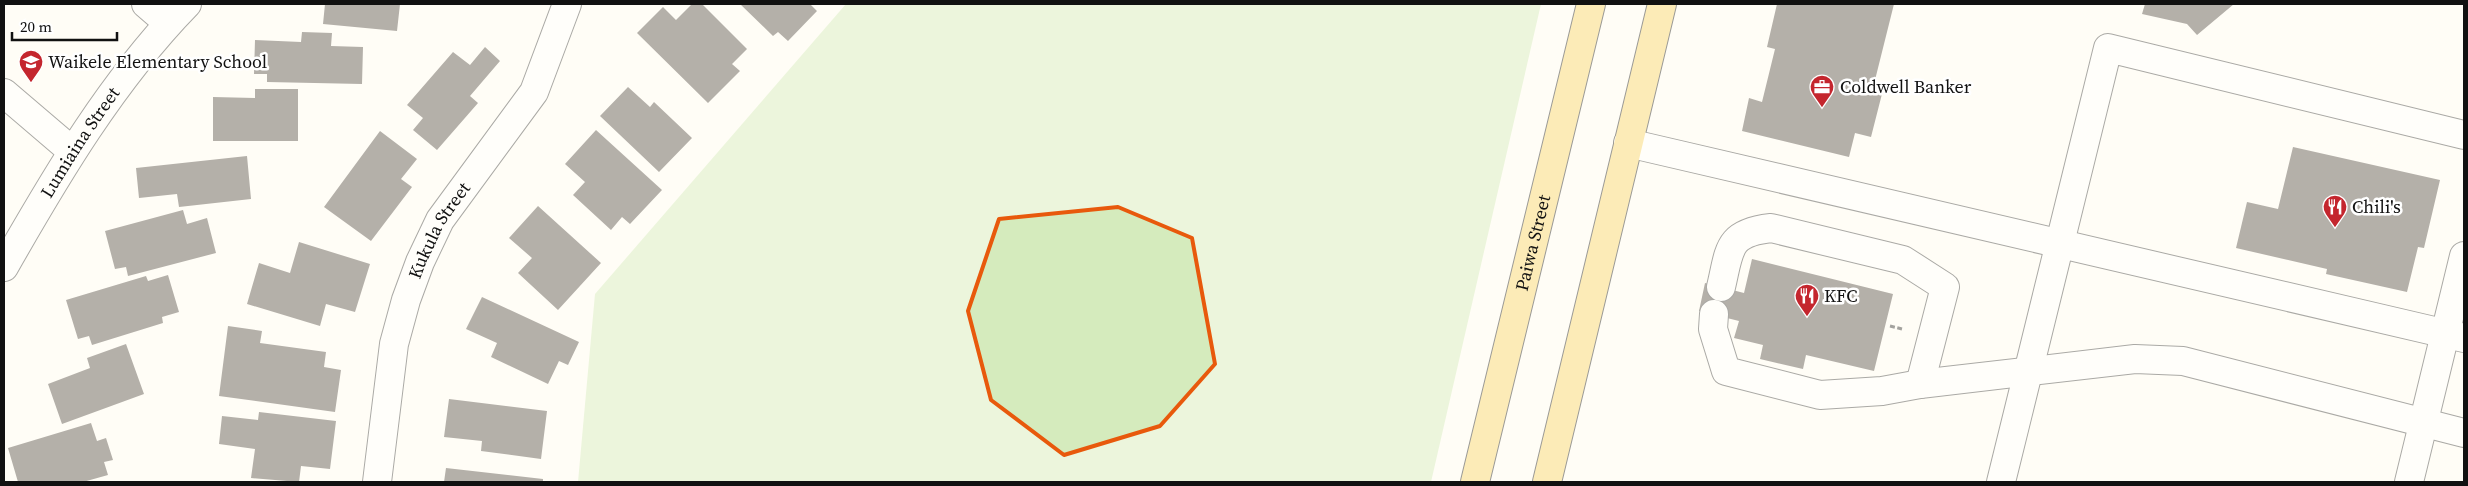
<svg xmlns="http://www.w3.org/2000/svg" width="2468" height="486" font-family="'Source Serif 4',serif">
	<rect width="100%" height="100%" fill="#fffdf5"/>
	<path fill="#d5ebbd" d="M846,4H1541L1431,482H578L595,294Z"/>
	<path fill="#5a524d" d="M325,4H400L397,31L323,24Z
		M692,4H702L747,49L732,64L740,71L708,103L637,33L663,7L676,20Z
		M740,4H810L817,11L788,41L778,32L773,36Z
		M1777,4H1894L1874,84L1884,86L1871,137L1855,133L1849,157L1742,131L1749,98L1762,102L1775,49L1767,47Z
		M2145,4H2234L2197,35L2187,24L2142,14Z
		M302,32L332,33L331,46L363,47L362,84L267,82V74H254L255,40L301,42Z
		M485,47L500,61L470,96L478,103L437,150L413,130L423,118L407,105L453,52L470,65Z
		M628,87L650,107L654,102L692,138L659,172L600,116Z
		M255,89H298V141H213V97L255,98Z
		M596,130L662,190L630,224L622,217L611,230L573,195L585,182L565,164Z
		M380,131L417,159L401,179L412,187L371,241L324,207Z
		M2293,147L2440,180L2424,248L2418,247L2407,292L2326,274L2327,269L2236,248L2247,202L2278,209Z
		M247,156L251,199L179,207L177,194L139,198L136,168Z
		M538,206L601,263L558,310L518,273L532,258L509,238Z
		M183,210L187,224L207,218L216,253L128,276L126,267L115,269L105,231Z
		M299,242L370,264L355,312L326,304L320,326L247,304L259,263L290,273Z
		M1752,259L1893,294L1874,371L1806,355L1803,369L1760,359L1763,345L1734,338L1739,321L1699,311L1705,283L1744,293Z
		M168,275L179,312L162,317L163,323L92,345L89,336L78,339L66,300L146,276L148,281Z
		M482,297L579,342L568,365L559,361L548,384L491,357L497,343L466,329Z
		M228,326L262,331L260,343L326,352L324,367L341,370L335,412L219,396Z
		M126,344L144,394L62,424L48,384L90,368L87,358Z
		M449,399L547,411L541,459L481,451L482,441L444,437Z
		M259,412L336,421L330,469L301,466L299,482L251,478L255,449L219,444L222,416L258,420Z
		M91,423L97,441L106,438L113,460L104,462L108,475L83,482H18L8,448Z
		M446,468L543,479V482H444Z"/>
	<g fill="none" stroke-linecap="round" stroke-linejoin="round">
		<defs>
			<g id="minor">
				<path d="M146,4L168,23"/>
				<path d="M4,93L72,151"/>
				<path d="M1628,143L2464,338"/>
				<path id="s1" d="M4,267C57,174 112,81 187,4"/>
				<path d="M1721,287C1730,249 1727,233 1771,228L1903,260L1945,287L1920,384"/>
				<path d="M1714,314L1713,329L1726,371L1820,395L1882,391L1920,384L2135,359L2183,361L2464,433"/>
				<path id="s2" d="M377,482L394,344L406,300L420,262L440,220L534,92L567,4"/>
				<path d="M2001,482L2108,48L2464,135"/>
				<path d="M2409,482L2464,256"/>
			</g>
			<g id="major">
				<path id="s3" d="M1475,482L1591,4"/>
				<path d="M1547,482L1662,4"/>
			</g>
		</defs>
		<use href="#minor" stroke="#444" stroke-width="30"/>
		<use href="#major" stroke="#222" stroke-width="30"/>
		<path stroke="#333" stroke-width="3" stroke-dasharray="5 2.5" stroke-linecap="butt" d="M1890,326L1902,329"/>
		<use href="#minor" stroke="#fff" stroke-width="28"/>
		<use href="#major" stroke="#f9d66b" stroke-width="28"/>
	</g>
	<path d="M0 0H2468V486H0ZM1118,207L1192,238L1215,364L1160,426L1064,455L991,400L968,311L999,219Z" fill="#fffdf5" fill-opacity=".55" fill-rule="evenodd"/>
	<path fill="none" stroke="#e8590c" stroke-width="4" stroke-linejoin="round" d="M1118,207L1192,238L1215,364L1160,426L1064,455L991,400L968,311L999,219Z"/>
	<defs>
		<symbol id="school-pin" viewBox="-11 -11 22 30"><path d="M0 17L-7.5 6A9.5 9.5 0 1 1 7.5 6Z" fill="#c4262e" stroke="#fff"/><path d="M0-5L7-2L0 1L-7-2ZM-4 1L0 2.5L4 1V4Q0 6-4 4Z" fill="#fff"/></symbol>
		<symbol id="office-pin" viewBox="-11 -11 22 30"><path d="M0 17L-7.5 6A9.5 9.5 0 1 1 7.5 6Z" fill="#c4262e" stroke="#fff"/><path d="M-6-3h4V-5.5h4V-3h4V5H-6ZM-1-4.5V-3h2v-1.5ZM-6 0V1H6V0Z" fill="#fff"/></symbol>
		<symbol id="restaurant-pin" viewBox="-11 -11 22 30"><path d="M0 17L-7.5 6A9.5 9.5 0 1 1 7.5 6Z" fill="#c4262e" stroke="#fff"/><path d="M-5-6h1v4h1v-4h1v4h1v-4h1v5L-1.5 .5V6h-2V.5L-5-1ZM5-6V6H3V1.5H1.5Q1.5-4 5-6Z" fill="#fff"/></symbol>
	</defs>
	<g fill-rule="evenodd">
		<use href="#school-pin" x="17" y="48" width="28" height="38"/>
		<use href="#office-pin" x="1808" y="73" width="28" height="38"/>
		<use href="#restaurant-pin" x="2321" y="193" width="28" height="38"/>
		<use href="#restaurant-pin" x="1793" y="282" width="28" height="38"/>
	</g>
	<g text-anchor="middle" stroke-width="5" stroke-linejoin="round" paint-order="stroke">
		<g font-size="18" fill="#111" stroke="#fff" text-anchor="start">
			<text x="48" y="68">Waikele Elementary School</text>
			<text x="1840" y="93">Coldwell Banker</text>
			<text x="2352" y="213">Chili's</text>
			<text x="1824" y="302">KFC</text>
		</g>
		<g font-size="18" fill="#111" stroke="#fff">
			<text dy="6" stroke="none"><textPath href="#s1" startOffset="146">Lumiaina Street</textPath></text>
			<text dy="6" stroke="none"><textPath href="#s2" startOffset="262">Kukula Street</textPath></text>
			<text dy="6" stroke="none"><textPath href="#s3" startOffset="246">Paiwa Street</textPath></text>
		</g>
	</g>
	<rect width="2468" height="486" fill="none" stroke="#111111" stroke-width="10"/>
	<path d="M12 32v8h105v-8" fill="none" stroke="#111111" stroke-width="2.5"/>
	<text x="20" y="32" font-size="15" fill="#111111" stroke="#ffffff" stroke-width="4" paint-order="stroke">20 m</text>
</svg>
